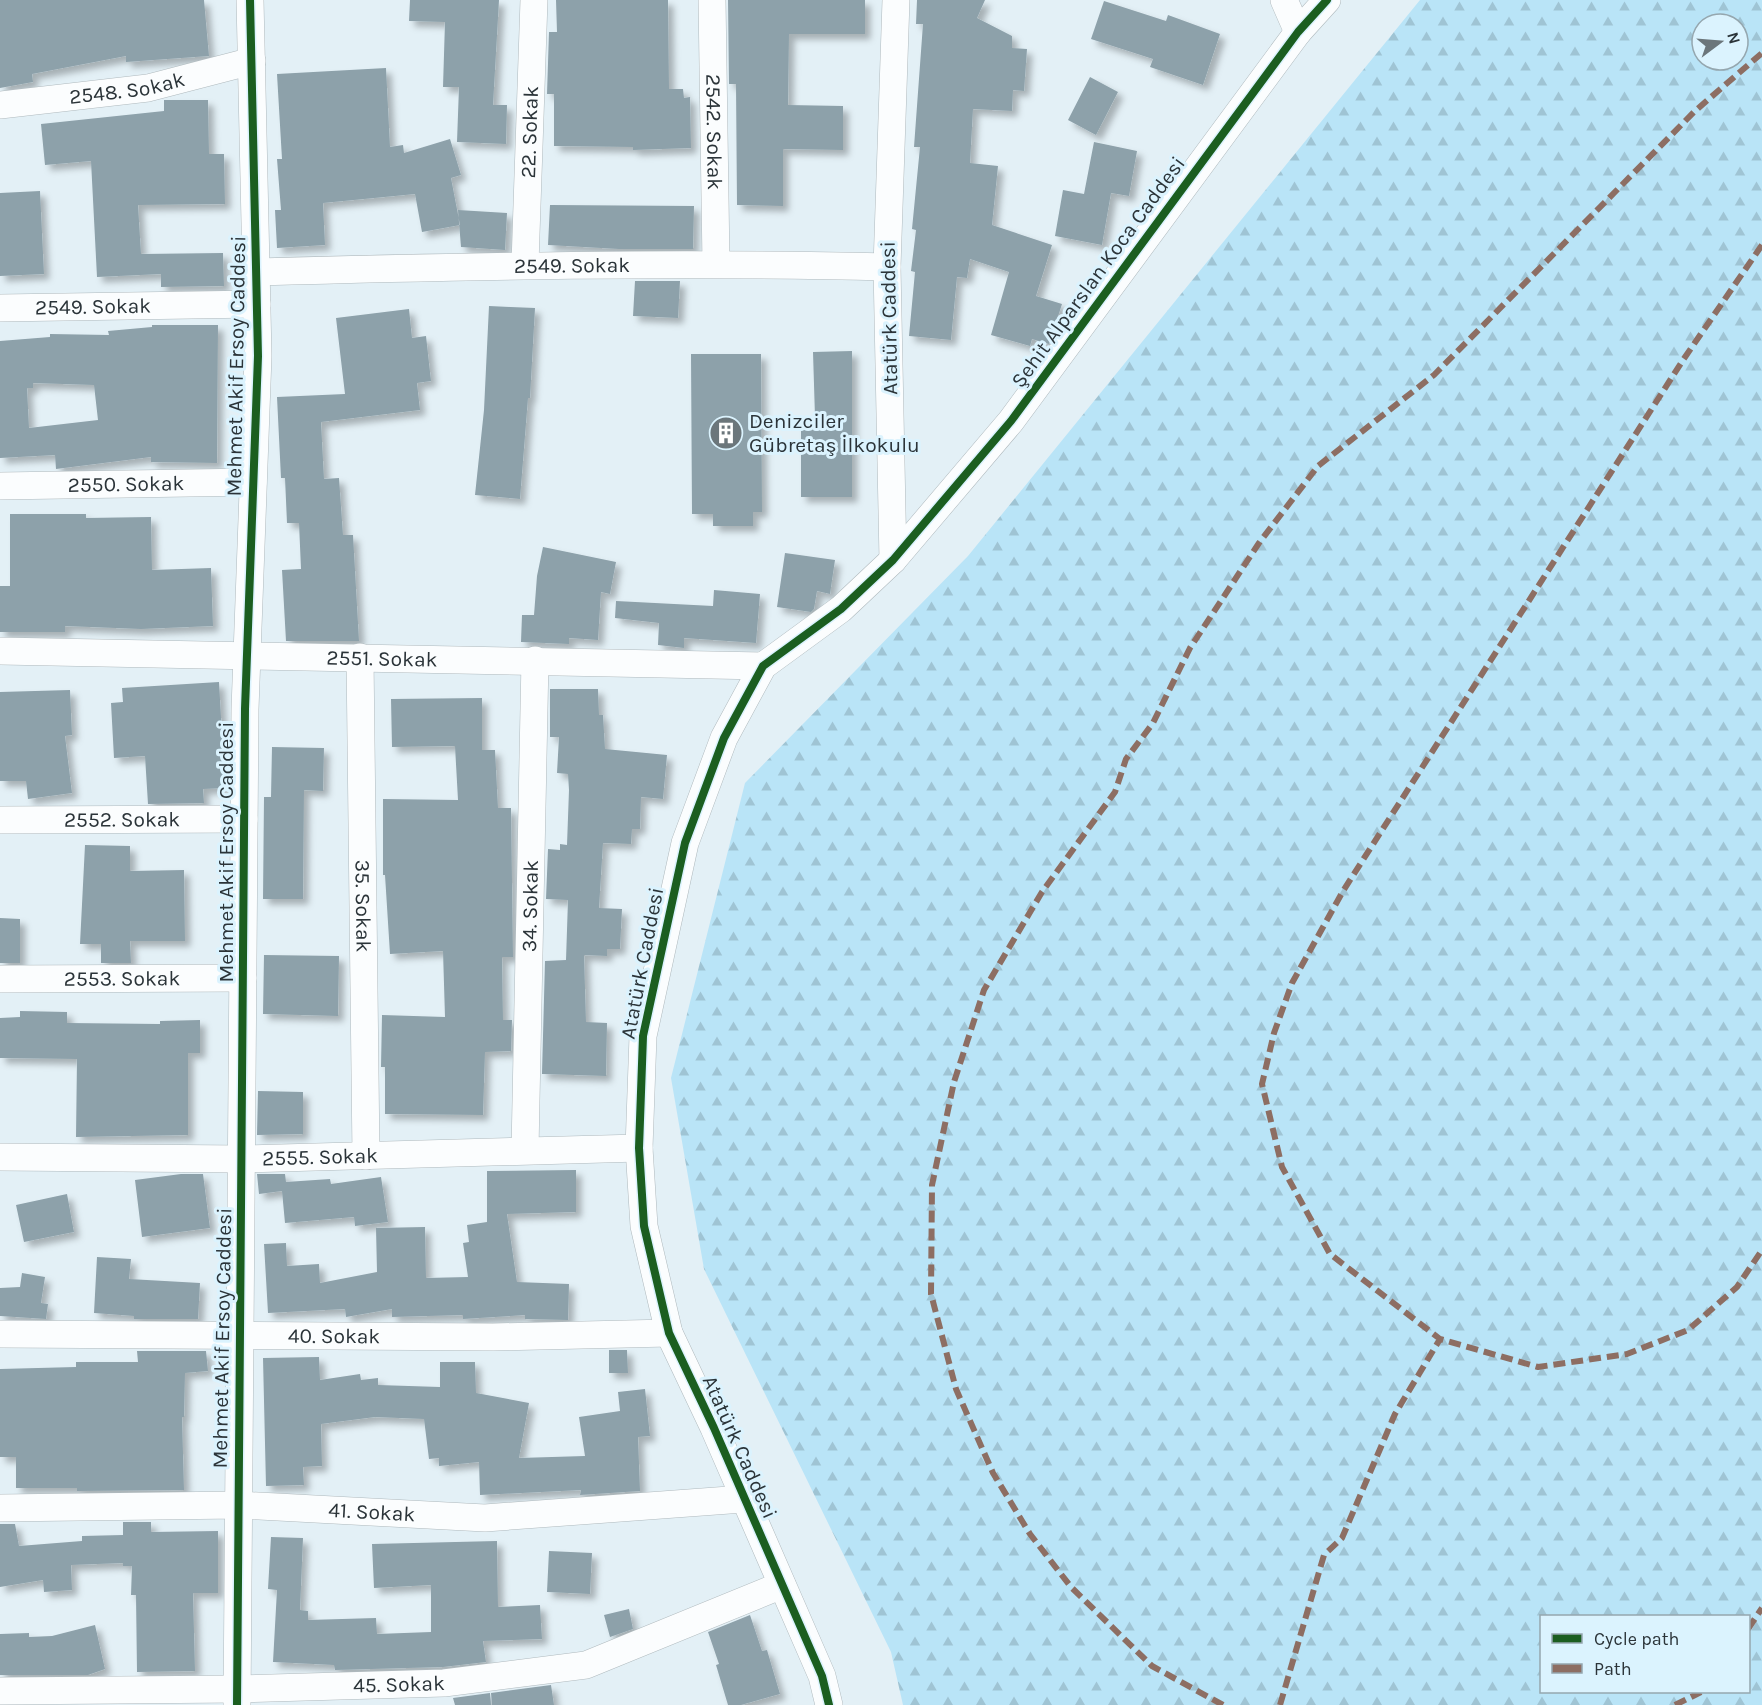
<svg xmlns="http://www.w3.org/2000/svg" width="1762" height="1705" font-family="Karla,sans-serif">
	<defs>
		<pattern id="forest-firs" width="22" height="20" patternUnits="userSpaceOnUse" patternTransform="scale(1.5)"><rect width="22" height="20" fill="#b9e4f7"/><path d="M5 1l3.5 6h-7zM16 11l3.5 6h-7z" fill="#9fc4d4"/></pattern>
		<filter id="shadow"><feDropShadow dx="5.5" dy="5.5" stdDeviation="3" flood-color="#0004"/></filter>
	</defs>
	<rect width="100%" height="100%" fill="#e3f0f6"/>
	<path fill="url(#forest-firs)" fill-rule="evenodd" d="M1420,0H1762V1705H903L891,1652L704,1269L671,1078L745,783L968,556ZM1702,24H1738V60H1702ZM1542,1616H1748V1692H1542Z"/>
	<path fill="#8da1aa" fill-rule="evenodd" filter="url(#shadow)" d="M0,0H204L209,56L126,62V56L32,74L33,82L0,88Z
		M410,0H499L493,105H507L506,144L457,142L459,87H443L445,22L409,21Z
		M556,0H668L669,89H683L684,98L690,97L691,148L633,150V147L554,146V94H547L549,32H557Z
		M728,0H865V34H789L788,105L843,106V150L783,149V206L737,205L736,84H729Z
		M917,0H985L977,18L1012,36V48L1027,49L1024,91L1013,90L1012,111L973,109L970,163L998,166L992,225L1052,245L1036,296L1062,304L1049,344L1032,339L1030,346L991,335L1009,272L970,259L967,278L957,277L951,340L909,336L915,272L911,271L916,230L912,229L920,147H914L923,24H916Z
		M1104,1L1166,21L1168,15L1220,34L1203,85L1150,67L1153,59L1091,39Z
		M386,68L390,147L403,145L404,153L450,139L461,175L451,178L460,225L422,232L415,194L323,203L325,245L277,248L275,210H281L277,159H282L277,74Z
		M1090,77L1118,92L1096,135L1068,120Z
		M164,100H208L209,154H224L225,204L138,205L141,254L223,253L224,286L161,287V274L97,277L91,161L45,165L41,124L164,111Z
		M1094,142L1137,151L1129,196L1111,193L1102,245L1055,236L1063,190L1084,194Z
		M40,191L44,274L0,276V193Z
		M550,205L694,206L693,249H619L548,245Z
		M458,210L507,213L505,250L461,247Z
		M635,281H680L678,318L633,316Z
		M489,306L535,308L530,398H528L520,499L475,495L484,410Z
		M409,309L412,338L426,336L431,381L417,383L420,410L321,422L324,479L339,478L343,535H353L359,641H286L282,570L301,569L299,523H287L285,478H281L277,397L345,394L336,318Z
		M152,325H218L217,463L151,462V457L56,469L55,455L0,458V341L50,337V334L109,335L108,331L152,327ZM33,383L94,385L98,420L29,428L27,388H33Z
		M852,351V497H801V417H815L813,352Z
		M691,354H761L762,512H753V526H713V514H692Z
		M10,514H86V518L151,517L152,570L211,568L213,626L141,629L65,626V632H0V586H10Z
		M543,547L616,562L610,594L601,592L598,640L569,638V644L521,642L522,615H534L537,576Z
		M785,553L835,560L830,594L817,591L814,609L811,612L777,607Z
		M714,590L760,594L756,643L684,638V648L658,645L659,623L615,618L616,601L713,606Z
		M219,682L225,788L203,789L204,803L148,804L145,756L114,758L111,703L123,702L122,688Z
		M550,689H598L599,715H603L605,749L667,755L663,799L641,797L640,829H632L631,844L603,843L599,908L622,909L620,949H607V956L584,955L586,1022L607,1023L606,1076L542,1074L545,961L566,960L568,900L546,899L548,849L560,850V844L567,845L569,790L568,774L557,773L559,737H550Z
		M70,690L72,735L65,736L72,793L28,799L26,781H0V692Z
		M482,698V750H495L498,808H511L513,957H502L503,1020H512L511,1051L485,1052L483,1115L385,1114V1067H381L382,1015L445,1017L443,951L390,954L385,875H383V799L458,800L455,746L392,747L391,699Z
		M272,747L324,748L323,791L304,790L303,899H263L264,797H271Z
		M85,845L130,846V871L184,870L185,941H130L131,963H101V944H80Z
		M0,918L20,919V963H0Z
		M264,955L339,956L338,1016L263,1014Z
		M20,1011L67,1012V1023L160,1024V1021L200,1020V1053H188V1135L76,1137L77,1059L0,1058V1018L20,1017Z
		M258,1091L303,1092V1134L257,1135Z
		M576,1170V1212L507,1214L517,1282L569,1284L568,1320L525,1319V1315L463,1319V1315L392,1317V1309L346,1317L345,1309L268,1313L264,1244L286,1243L287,1266L319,1264L320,1283L377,1272L376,1228L425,1227L426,1278L468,1277L463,1243L469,1242L467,1225L487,1222V1171Z
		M181,1174H203L210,1228L142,1237L135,1180Z
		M257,1174H285L286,1182L330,1179L331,1184L381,1177L388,1222L355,1226L354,1217L285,1223L282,1191L259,1194Z
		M67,1194L74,1232L24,1242L16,1205Z
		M97,1257L131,1259L129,1279L200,1283L198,1319H134V1316L94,1313Z
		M22,1273L45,1277L41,1303L48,1304L46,1319L0,1316V1288L20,1287Z
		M609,1350H627L628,1373H609Z
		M137,1351H206L208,1371L185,1373L184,1417H182L184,1490L77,1491V1488H16V1457H0V1369L76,1367V1362H138Z
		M319,1357L320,1380L360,1374L361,1380L378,1378V1385L440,1387V1362H475L476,1393L529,1403L519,1458L585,1456L579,1417L620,1411L618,1392L645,1389L650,1436L638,1437L640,1491L580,1495L581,1490L480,1495L479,1462L439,1466V1458L429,1459L424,1419L375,1417L321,1424L322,1466L303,1467L304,1485L266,1486L263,1358Z
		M123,1522H151V1532L218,1531V1593H193L195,1671L137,1672L136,1595H131L132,1566H123V1563L71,1565L72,1590L44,1592L43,1580L0,1587V1524H15L19,1546L82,1541V1536L123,1535Z
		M271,1537L303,1538L300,1610L308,1611V1620L376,1618L377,1634L431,1632V1585L374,1588L372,1544L497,1541L498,1607L540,1605L542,1639L483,1641L486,1662L443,1667L335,1670L334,1665L273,1662L277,1590L268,1589Z
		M549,1551L592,1553L590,1594L547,1592Z
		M629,1609L633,1629L610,1637L604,1615Z
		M750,1615L762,1651L767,1650L780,1694L741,1705H728L716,1665L719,1664L708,1632Z
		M95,1625L105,1669L88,1675H0V1634L29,1633V1637L52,1636Z
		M551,1685L554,1705H492L491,1693Z
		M490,1693L491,1705H455L453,1698Z"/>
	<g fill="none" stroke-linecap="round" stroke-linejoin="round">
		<defs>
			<g id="minor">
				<path id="s1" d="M712,0L716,263"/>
				<path d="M1284,0L1298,32"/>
				<path id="s2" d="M0,105L148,88L252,61"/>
				<path id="s3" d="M525,264L534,0"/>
				<path id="s4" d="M257,272C467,266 677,262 887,267"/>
				<path id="s5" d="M0,308L257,304"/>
				<path id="s6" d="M0,486L253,482"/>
				<path d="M893,560L887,267L896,0"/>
				<path id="s7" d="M0,651L763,666"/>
				<path id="s8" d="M360,657L366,1156"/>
				<path id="s9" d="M0,820L244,819"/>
				<path id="s10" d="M0,979L243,978"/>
				<path id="s11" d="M525,1150L535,660"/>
				<path id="s12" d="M0,1157L242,1159L639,1148"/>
				<path id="s13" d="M0,1334L493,1337L669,1333"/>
				<path id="s14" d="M0,1508L238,1505L485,1518L743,1499"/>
				<path id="s15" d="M0,1691L237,1689L444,1683L586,1665L782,1585"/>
				<path d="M237,1705L245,709L258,356L250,0"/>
				<path d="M829,1705L822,1676L714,1428L669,1333L644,1226L639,1148L643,1036L685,843L724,738L763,666L841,609L893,560L1011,421L1298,32L1327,0"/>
			</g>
		</defs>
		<use href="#minor" stroke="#afb9bd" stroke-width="28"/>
		<use href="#minor" stroke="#fbfdfe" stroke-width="27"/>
		<path stroke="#8d6e63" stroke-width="6" stroke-dasharray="12 6" stroke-linecap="butt" d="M1762,245L1683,360L1343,891L1292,983L1274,1033L1262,1084L1282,1167L1330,1254L1440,1339L1538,1367L1627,1354L1688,1330L1737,1287L1762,1250
			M1748,1629L1762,1608
			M1223,1705L1152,1666L1071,1587L1030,1534L993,1473L956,1389L931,1294L932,1185L954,1082L984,990L1042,892L1115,792L1126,759L1153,723L1190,648L1259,543L1318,466L1434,375L1695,111L1762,53
			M1280,1705L1324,1555L1342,1538L1395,1414L1440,1339
			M1675,1705L1701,1692"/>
		<defs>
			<path id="cycleway" d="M237,1705L245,709L258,356L250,0
				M829,1705L822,1676L714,1428L669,1333L644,1226L639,1148L643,1036L685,843L724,738L763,666L841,609L893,560L1011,421L1298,32L1327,0"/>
		</defs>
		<use href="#cycleway" stroke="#dbf3fe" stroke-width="11"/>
		<use href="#cycleway" stroke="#1b5e20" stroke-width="8"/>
	</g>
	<defs>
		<symbol id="building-disc" viewBox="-11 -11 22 22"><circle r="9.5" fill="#6b767b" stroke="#dbf3fe"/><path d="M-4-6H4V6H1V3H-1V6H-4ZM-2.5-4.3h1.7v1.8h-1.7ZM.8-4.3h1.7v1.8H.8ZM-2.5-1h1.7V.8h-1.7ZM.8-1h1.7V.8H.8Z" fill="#fff"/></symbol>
	</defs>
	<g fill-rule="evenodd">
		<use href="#building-disc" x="707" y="414" width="38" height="38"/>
	</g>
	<g text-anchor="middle" stroke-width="6" stroke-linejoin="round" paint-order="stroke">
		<g font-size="21" fill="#2b3439" stroke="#dbf3fe">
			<text dy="7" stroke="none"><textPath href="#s2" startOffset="128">2548. Sokak</textPath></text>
			<text dy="7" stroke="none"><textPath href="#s3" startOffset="132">22. Sokak</textPath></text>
			<text dy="7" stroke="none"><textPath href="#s1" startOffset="132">2542. Sokak</textPath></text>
			<text dy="7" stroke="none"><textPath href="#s4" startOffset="315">2549. Sokak</textPath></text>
			<text transform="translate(1098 272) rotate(-54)" y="7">Şehit Alparslan Koca Caddesi</text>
			<text dy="7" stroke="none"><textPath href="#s5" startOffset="93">2549. Sokak</textPath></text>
			<text transform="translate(889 318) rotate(-91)" y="7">Atatürk Caddesi</text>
			<text transform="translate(236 366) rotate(-89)" y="7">Mehmet Akif Ersoy Caddesi</text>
			<text dy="7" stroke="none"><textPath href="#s6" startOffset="126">2550. Sokak</textPath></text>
			<text dy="7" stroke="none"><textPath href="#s7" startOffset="382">2551. Sokak</textPath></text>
			<text dy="7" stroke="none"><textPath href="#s9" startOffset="122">2552. Sokak</textPath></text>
			<text transform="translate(226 852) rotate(-90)" y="7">Mehmet Akif Ersoy Caddesi</text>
			<text dy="7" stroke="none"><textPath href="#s11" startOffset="244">34. Sokak</textPath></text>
			<text dy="7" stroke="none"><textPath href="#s8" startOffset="249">35. Sokak</textPath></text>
			<text transform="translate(642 963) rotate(-79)" y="7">Atatürk Caddesi</text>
			<text dy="7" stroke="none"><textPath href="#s10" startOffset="122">2553. Sokak</textPath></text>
			<text dy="7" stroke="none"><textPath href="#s12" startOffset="320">2555. Sokak</textPath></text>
			<text dy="7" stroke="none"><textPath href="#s13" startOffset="334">40. Sokak</textPath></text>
			<text transform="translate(222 1338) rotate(-89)" y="7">Mehmet Akif Ersoy Caddesi</text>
			<text transform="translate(740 1447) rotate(66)" y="7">Atatürk Caddesi</text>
			<text dy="7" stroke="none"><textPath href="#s14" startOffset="372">41. Sokak</textPath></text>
			<text dy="7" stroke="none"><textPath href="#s15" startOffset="399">45. Sokak</textPath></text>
		</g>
		<g font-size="21" fill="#2b3439" stroke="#dbf3fe" text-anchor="start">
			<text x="749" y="428">Denizciler<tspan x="749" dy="24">Gübretaş İlkokulu</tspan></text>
		</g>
	</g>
	<rect x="1540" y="1615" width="210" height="78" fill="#dbf3fe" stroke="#95a7af" stroke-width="1.5"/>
	<rect x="1552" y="1634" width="30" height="9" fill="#1b5e20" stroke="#95a7af" stroke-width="1.5"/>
	<text x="1594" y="1645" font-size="18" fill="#2b3439">Cycle path</text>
	<rect x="1552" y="1664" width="30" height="9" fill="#8d6e63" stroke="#95a7af" stroke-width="1.5"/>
	<text x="1594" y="1675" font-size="18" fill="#2b3439">Path</text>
	<g transform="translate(1720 42) rotate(74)"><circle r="28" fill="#dbf3fe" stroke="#95a7af" stroke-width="1.5"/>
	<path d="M0-4.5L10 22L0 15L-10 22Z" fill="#6b767b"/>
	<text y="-9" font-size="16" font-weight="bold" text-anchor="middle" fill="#2b3439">N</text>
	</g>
</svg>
